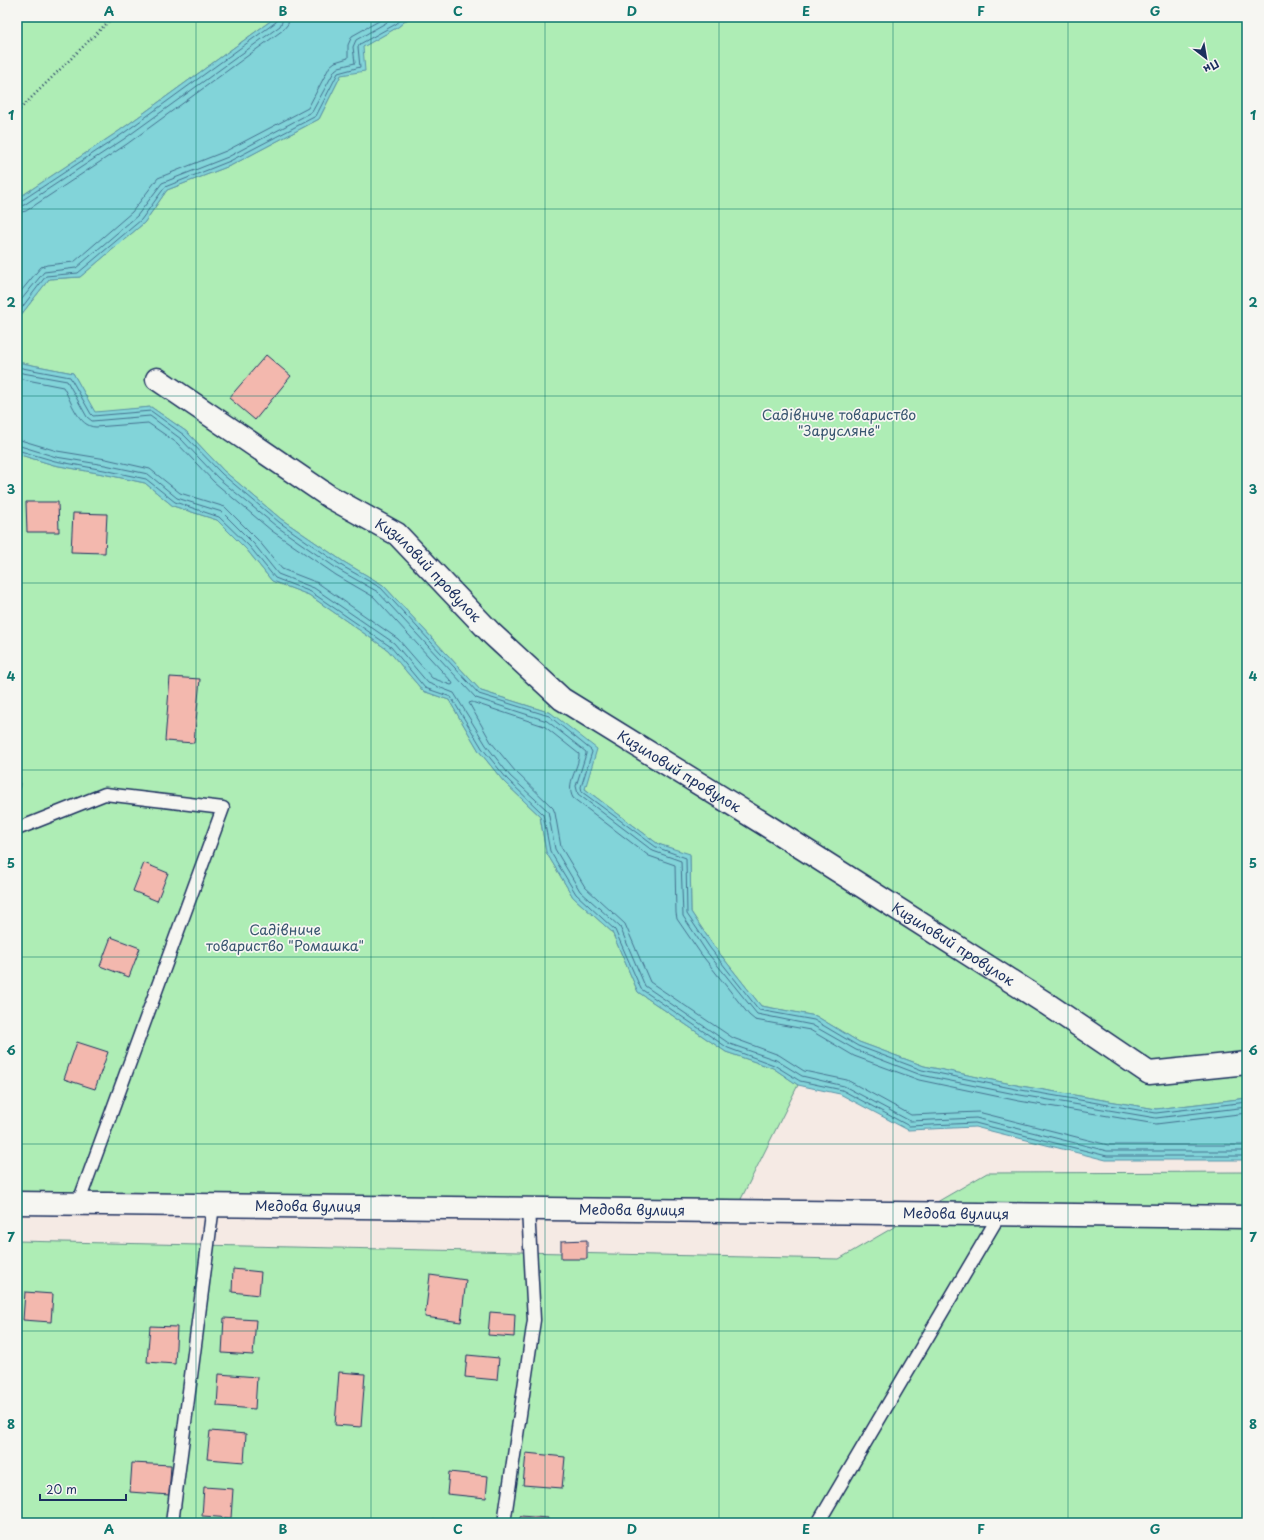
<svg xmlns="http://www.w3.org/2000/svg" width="1264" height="1540" font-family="'Playpen Sans',sans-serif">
	<rect width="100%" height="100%" fill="#f5eae4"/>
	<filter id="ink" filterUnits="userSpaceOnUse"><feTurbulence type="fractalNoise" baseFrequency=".025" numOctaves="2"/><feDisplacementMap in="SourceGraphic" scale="8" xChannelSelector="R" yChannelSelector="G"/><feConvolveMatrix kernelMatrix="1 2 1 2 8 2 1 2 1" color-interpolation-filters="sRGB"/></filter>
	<g filter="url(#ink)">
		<path fill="#aeedb5" stroke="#648e8a" d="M17,17H276L119,131L17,199Z
			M410,17H1247V1098L1156,1109L1021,1086L924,1066L859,1042L816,1016L761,1006L713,945L691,912L690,855L658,844L585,789L551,713L481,691L383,585L344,562L281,519L224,471L187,432L151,407L95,413L73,373L17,362V320L49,279L80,277L144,223L167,190L232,165L319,119L341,75L362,47L398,27Z
			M17,454L54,465L103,474L145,483L173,506L217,520L247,550L272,581L309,595L388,650L423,691L449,700L479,751L504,782L540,816L546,852L573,897L612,932L638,992L726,1052L773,1068L798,1085L735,1211L17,1203Z
			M1247,1172V1523H17V1241L839,1259L987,1173Z"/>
		<path fill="#82d4d9" stroke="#5992a8" d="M276,17H410L398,27L363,47L365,71L341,75L319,119L232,165L167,190L144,223L80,277L49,279L17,320V199L119,131Z
			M17,362L73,373L95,412L151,407L187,432L224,471L281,519L344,562L383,585L481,691L551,713L597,749L585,789L658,844L690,854L691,912L713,945L761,1006L816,1016L859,1042L924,1066L1021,1086L1156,1109L1247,1098V1160H1106L975,1127L908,1130L840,1094L798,1085L773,1068L726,1052L638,992L612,932L573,897L546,852L540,816L504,782L479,751L449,700L423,691L388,650L309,595L272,581L247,550L217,520L173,506L145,483L103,474L54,465L17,454Z"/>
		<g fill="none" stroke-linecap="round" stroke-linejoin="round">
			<path stroke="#44718f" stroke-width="1" d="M17,202L21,201L121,135L276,22L278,17
				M17,207L24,205L124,139L280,26L282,22L283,17
				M17,213L26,211L127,144L283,30L288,24L289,17
				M17,296L41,267L47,265L74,262L132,212L158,178L226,151L308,108L330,66L335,62L348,58V45L352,36L386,17
				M17,305L44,272L76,268L137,216L162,183L228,157L312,112L335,70L339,67L355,63L353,47L356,40L396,17
				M17,314L46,276L78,273L141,220L165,187L230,161L316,116L338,73L360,67L358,47L360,44L396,24L404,17
				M17,367L70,377L91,414L93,416L151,411L184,435L222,474L279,522L342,566L381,588L479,694L549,716L591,750L592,752L581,787L582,792L656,847L686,858L687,914L710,948L759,1010L814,1020L858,1046L922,1070L1021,1090L1156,1113L1247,1102
				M17,372L67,381L87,417L92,421L150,416L181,439L218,478L276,526L339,570L378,592L476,698L547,721L586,752V754L576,786L578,794L653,851L681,861L683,916L706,951L757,1014L812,1025L856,1050L921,1075L1020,1095L1156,1118L1247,1107
				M17,378L63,387C71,400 78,427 96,427L148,423L177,443L214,482L272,531L336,575L374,597L452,682L453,684L451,685L432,678L398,639L318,583L282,569L258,540L225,507L180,493L150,469L106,459L57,451L17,439
				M17,445L56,457L105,465L148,474L177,498L222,512L254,544L278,574L314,588L394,643L428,683L454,693L486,745L510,776L548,811L555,849L580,891L620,927L645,986L730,1044L776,1060L802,1076L844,1086L910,1121L976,1118L1107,1151H1247
				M17,450L55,461L104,470L146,479L175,502L219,517L250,547L275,578L311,592L391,647L425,688L451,697L482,748L507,779L543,814L550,851L576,894L615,930L641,989L728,1048L774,1065L800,1081L842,1090L909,1126L975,1123L1107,1156H1247
				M1247,1113L1156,1124L1019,1101L919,1080L854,1056L810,1030L755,1020L749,1015L701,954L677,919L676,913L675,865L649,856L573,798C565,783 579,769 579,754L544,726L472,702L469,703L491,742L515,771L553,808L555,813L561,847L585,887L625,924L650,982L733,1038L779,1055L804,1071L847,1080L911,1115L978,1112L1108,1145H1247"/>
		</g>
		<path fill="#f3b8ae" stroke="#1b2f5e" d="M266,355L291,376L255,420L229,398Z
			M26,502H58L59,532H27Z
			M73,513L107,514L105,553L71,552Z
			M170,677L200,679L194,743L165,741Z
			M17,777H20L18,818H17Z
			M144,863L168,873L157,901L133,891Z
			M111,937L140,948L129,977L100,966Z
			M77,1042L108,1052L95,1089L64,1079Z
			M587,1240V1259H561V1241Z
			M233,1269L261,1272L259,1295L232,1292Z
			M430,1275L466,1280L461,1322L425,1317Z
			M25,1292L53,1294L51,1322L23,1320Z
			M490,1312L515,1314L514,1337L488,1335Z
			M224,1318L256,1320L253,1355L222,1353Z
			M150,1326L177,1327L175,1364L147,1362Z
			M467,1355L499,1358L497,1380L465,1377Z
			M339,1372L365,1374L361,1427L335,1425Z
			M219,1374L257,1377L255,1409L217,1406Z
			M210,1431L246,1434L244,1462L207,1459Z
			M526,1453L565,1457L562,1488L523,1485Z
			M132,1463L171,1465L169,1495L130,1492Z
			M449,1472L488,1476L486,1498L447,1494Z
			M204,1487L233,1489L231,1518L202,1516Z
			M520,1516L548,1518L547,1523H520Z
			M118,1520L156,1523H118Z
			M433,1520L467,1523H433Z"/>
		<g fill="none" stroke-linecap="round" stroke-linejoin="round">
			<defs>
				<path id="lane" d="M17,829L105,794L223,808L78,1204
					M172,1523L213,1206
					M504,1523L534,1320L528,1209
					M818,1523L1000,1214"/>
				<g id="street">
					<path id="s1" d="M157,379L330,497L397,534L492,634L562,699L766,825L1047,1004L1149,1073L1247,1063"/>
					<path id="s2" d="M17,1203L1247,1217"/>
				</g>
			</defs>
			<use href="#lane" stroke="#1b2f5e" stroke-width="15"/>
			<use href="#street" stroke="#1b2f5e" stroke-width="25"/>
			<path stroke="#1b2f5e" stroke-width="2.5" stroke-dasharray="1 3" stroke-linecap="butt" d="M17,112L113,17"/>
			<use href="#lane" stroke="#f6f6f2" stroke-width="12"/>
			<use href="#street" stroke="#f6f6f2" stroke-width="22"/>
		</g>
	</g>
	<path fill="none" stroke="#0f766e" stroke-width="1" stroke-opacity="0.55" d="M196,17V1523M371,17V1523M545,17V1523M719,17V1523M893,17V1523M1068,17V1523M17,209H1247M17,396H1247M17,583H1247M17,770H1247M17,957H1247M17,1144H1247M17,1331H1247"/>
	<g text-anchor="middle" stroke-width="3.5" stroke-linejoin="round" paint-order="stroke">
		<g font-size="14" fill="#38556f" stroke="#f6f6f2">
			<text x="839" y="420">Садівниче товариство<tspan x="839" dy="16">"Зарусляне"</tspan></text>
			<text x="285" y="935">Садівниче<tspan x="285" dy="16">товариство "Ромашка"</tspan></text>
		</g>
		<g font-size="14" fill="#1b2f5e" stroke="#f6f6f2">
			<text dy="5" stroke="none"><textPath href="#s1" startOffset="333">Кизиловий провулок</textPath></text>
			<text dy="5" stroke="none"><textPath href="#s1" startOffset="657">Кизиловий провулок</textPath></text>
			<text dy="5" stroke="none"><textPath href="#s1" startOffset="981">Кизиловий провулок</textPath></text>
			<text dy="5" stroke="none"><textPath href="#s2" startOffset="291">Медова вулиця</textPath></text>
			<text dy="5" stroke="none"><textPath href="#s2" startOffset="615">Медова вулиця</textPath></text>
			<text dy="5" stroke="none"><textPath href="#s2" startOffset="939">Медова вулиця</textPath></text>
		</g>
	</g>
	<rect width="1264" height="1540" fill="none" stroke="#f6f6f2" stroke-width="44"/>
	<g transform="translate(1206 58) rotate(149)" stroke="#f6f6f2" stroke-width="3" paint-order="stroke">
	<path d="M0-3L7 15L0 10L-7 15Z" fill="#1b2f5e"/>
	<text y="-6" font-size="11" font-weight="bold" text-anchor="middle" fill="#1b2f5e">Пн</text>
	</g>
	<path d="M40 1494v6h86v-6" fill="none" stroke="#1b2f5e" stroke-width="2"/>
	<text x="46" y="1494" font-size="12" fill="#1b2f5e" stroke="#f6f6f2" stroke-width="3" paint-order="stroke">20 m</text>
	<rect x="22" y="22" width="1220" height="1496" fill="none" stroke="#0f766e" stroke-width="1.5"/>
	<g font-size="13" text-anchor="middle" font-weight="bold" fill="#0f766e">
		<text x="109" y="16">A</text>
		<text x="283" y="16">B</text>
		<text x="458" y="16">C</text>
		<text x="632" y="16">D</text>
		<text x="806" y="16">E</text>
		<text x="981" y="16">F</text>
		<text x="1155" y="16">G</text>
		<text x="11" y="120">1</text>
		<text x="1253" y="120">1</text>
		<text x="11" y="307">2</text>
		<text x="1253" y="307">2</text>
		<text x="11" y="494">3</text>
		<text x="1253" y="494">3</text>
		<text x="11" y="681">4</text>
		<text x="1253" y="681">4</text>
		<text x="11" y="868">5</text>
		<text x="1253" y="868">5</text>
		<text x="11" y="1055">6</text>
		<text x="1253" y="1055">6</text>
		<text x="11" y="1242">7</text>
		<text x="1253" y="1242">7</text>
		<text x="11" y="1429">8</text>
		<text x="1253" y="1429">8</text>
		<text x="109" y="1534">A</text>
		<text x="283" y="1534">B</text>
		<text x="458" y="1534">C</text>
		<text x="632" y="1534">D</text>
		<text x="806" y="1534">E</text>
		<text x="981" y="1534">F</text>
		<text x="1155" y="1534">G</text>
	</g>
</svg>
